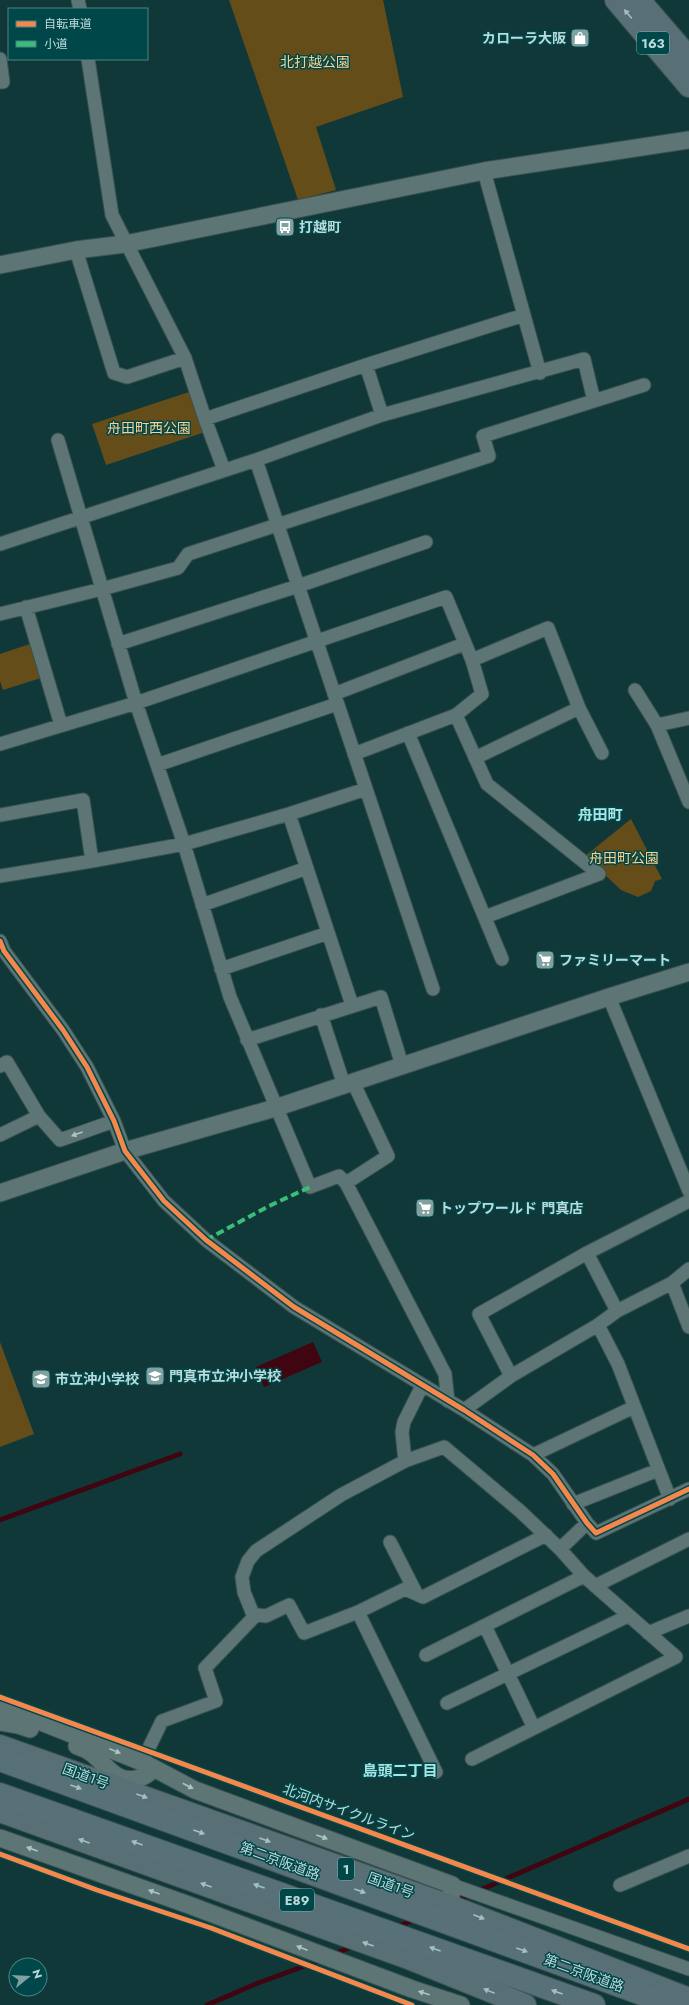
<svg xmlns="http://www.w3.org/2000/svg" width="689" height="2005" font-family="Jost,'Noto Sans JP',sans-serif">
	<rect width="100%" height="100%" fill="#113838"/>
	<path fill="#654d19" d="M229,0H383L403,97L316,127L336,190L298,200Z
		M192,391L205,432L106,465L92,424Z
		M30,644L41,678L3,690L0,681V654Z
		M631,819L662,879L655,881L651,891L638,897L621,890L585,856Z
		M0,1342L34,1434L0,1447Z"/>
	<path fill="#3f0510" d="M313,1342L322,1362L264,1387L256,1367Z"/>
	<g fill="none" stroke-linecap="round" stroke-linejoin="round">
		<path stroke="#3f0510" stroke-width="5" d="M0,1520L180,1454
			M455,1901L689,1799
			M395,1928L415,1919
			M332,1955L353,1946
			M207,2005L258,1983L321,1960"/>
		<defs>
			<path id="minor" d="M78,0L80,9
				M0,59L3,82H0
				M88,59L112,215L185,358L205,419L224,470
				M484,171L540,373
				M76,250L114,373L127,377L185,358
				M366,365L382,415
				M205,419L366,365L524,315
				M58,440L136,703L184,844L230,997L310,1187L339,1176L346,1183
				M256,460L433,989
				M0,544L256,460L382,415L584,359L594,401
				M26,607L61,725
				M0,614L102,589L178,568L188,554L489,456L483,436L644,385
				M118,644L298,586L426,542
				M472,660L548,628L579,708L602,753
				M635,690L657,725L689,802
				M334,694L464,644
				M456,715L487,784L599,874
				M657,725L689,718
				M408,733L502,959
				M0,744L136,703L446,597L472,660L482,694L456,715L354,754
				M475,758L579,708
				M157,765L337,704
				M289,814L352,1005
				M0,815L83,800L92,861
				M0,876L92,861L184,844L289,814L366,789
				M202,905L307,868
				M485,917L599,874
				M0,941L4,951L63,1030L87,1067L114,1121L125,1151L164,1201L206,1240L294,1307L464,1410L533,1455L553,1474L587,1523L596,1533L689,1489
				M221,969L328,933
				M609,997L689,1191
				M321,1015L344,1085
				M247,1040L381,997L402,1065
				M0,1066L7,1062L39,1116L60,1140L114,1121
				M353,1082L388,1156L346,1183L445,1374L448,1401
				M0,1135L39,1116
				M587,1253L617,1311
				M672,1283L689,1327
				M598,1325L618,1364L670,1499
				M511,1376L479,1314L587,1253L689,1201
				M464,1410L511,1376L598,1325L617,1311L672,1283L689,1269
				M533,1455L634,1407
				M405,1461L444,1447L520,1511L560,1549L584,1576L676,1657L472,1759
				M573,1504L658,1470
				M390,1542L416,1593
				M560,1549L587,1523
				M595,1586L689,1539
				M358,1612L436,1772
				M254,1617L257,1615L266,1616L289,1605L304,1633L358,1612L405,1589L423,1597L546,1535
				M485,1626L534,1728
				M648,1633L689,1616
				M426,1655L584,1576
				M447,1703L628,1616
				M142,1762L162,1721L216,1701L205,1668L254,1617L244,1592L242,1577L248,1561L256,1551L341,1495L405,1461L402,1432L404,1422L422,1386
				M452,1885L689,1969
				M620,1885L689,1856"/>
			<path id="tertiary" d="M0,265L76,250L125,244L484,171L689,140
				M0,1193L125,1151L275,1108L609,997L689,972
				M0,1708L26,1716L142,1762L195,1790L452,1885L450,1906
				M0,1722L18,1725L30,1729
				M77,1746C99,1753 101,1766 117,1776C128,1783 146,1779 153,1768
				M0,1838L189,1905L412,1989L461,2005"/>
			<path id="trunk" d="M616,0L689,86
				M639,0L689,58
				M0,1746L450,1906L689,1999
				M0,1811L411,1959L525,2005"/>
			<path id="motorway" d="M0,1760L672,2005
				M0,1794L594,2005"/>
		</defs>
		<use href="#minor" stroke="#385151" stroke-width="15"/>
		<use href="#tertiary" stroke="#385151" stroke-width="19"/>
		<use href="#trunk" stroke="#385151" stroke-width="24"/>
		<use href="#motorway" stroke="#385151" stroke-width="24"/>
		<use href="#minor" stroke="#5e7575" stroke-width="13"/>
		<use href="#tertiary" stroke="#5e7575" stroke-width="17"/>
		<use href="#trunk" stroke="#576f75" stroke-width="22"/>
		<use href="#motorway" stroke="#587077" stroke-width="22"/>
		<path stroke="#3abd76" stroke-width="4" stroke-dasharray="8 4" stroke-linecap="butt" d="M206,1240L269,1206L310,1187"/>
		<defs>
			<path id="cycleway" d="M0,941L4,951L63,1030L87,1067L114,1121L125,1151L164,1201L206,1240L294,1307L464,1410L533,1455L553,1474L587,1523L596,1533L689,1489
				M0,1697L689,1949
				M0,1854L97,1890L211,1928L412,2005"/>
		</defs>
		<use href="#cycleway" stroke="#004749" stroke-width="8"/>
		<use href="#cycleway" stroke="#f5874c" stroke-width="5"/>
	</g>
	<defs><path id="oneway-solid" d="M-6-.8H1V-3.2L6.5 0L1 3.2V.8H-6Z"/></defs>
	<g fill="#a4bfc1">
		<use href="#oneway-solid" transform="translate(628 14) rotate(-130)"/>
		<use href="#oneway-solid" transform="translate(142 1796) rotate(20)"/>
		<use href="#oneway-solid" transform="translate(265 1840) rotate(20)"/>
		<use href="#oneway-solid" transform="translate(84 1841) rotate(-160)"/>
		<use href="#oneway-solid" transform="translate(206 1885) rotate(-160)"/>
		<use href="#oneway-solid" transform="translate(479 1917) rotate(21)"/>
		<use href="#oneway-solid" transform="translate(368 1944) rotate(-160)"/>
		<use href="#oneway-solid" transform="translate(489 1991) rotate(-158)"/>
	</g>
	<g fill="#aac6c6">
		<use href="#oneway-solid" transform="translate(77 1134) rotate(160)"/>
		<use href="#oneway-solid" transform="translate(115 1751) rotate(22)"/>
		<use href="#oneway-solid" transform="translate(188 1786) rotate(28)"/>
		<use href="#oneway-solid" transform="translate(322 1837) rotate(20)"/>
		<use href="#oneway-solid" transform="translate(32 1849) rotate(-160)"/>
		<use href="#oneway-solid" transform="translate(154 1892) rotate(-160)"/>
		<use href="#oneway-solid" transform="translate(302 1948) rotate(-159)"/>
		<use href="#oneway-solid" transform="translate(424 1993) rotate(-162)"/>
	</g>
	<g fill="#a4c0c1">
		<use href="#oneway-solid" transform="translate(76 1787) rotate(20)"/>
		<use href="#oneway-solid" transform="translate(199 1832) rotate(20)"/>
		<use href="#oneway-solid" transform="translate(137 1843) rotate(-160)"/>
		<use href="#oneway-solid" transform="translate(259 1886) rotate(-160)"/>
		<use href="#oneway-solid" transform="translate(360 1891) rotate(20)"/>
		<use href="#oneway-solid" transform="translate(435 1949) rotate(-160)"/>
		<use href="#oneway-solid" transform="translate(522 1950) rotate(20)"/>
		<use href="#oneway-solid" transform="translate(557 1992) rotate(-160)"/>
	</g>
	<defs>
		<symbol id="shop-square" viewBox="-11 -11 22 22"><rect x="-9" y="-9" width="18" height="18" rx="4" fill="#81a1a1" stroke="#004749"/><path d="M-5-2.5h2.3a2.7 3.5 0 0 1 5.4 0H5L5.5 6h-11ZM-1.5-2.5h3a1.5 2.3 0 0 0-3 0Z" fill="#fff"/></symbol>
		<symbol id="bus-square" viewBox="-11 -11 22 22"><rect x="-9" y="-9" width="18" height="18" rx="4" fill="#81a1a1" stroke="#004749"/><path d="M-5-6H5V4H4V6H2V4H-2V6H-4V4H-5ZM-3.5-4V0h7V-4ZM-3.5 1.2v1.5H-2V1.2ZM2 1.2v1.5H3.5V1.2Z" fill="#fff"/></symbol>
		<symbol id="supermarket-square" viewBox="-11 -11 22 22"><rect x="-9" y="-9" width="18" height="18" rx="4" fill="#81a1a1" stroke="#004749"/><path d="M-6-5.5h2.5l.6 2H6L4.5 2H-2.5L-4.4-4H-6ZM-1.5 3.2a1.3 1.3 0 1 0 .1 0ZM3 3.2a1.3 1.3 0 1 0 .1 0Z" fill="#fff"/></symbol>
		<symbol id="school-square" viewBox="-11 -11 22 22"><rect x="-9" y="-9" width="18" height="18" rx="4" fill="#81a1a1" stroke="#004749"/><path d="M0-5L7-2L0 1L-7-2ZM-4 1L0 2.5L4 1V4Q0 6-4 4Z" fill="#fff"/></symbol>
	</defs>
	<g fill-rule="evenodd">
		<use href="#shop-square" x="569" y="27" width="22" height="22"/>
		<use href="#bus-square" x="274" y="216" width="22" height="22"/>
		<use href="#supermarket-square" x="534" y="949" width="22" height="22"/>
		<use href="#supermarket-square" x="414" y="1197" width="22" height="22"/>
		<use href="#school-square" x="144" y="1365" width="22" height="22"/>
		<use href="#school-square" x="30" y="1368" width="22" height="22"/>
	</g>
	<g text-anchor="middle" stroke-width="3" stroke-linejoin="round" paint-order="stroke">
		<g fill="#004749" stroke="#84aeae" stroke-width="1">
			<rect x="637" y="32" width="32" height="22" rx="3"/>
			<rect x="338" y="1858" width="16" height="22" rx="3"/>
			<rect x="280" y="1889" width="34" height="22" rx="3"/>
		</g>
		<g font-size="13" font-weight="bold" fill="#bddada">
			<text x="653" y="48">163</text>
			<text x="346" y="1874">1</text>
			<text x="297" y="1905">E89</text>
		</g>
		<g font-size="14" font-weight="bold" fill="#bddada" stroke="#004749" text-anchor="start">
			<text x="566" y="43" text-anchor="end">カローラ大阪</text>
			<text x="299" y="232">打越町</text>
			<text x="559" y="965">ファミリーマート</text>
			<text x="439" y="1213">トップワールド 門真店</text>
			<text x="169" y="1381">門真市立沖小学校</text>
			<text x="55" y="1384">市立沖小学校</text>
		</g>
		<g font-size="14" fill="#fbd190" stroke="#004749">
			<text x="315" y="67">北打越公園</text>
			<text x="149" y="433">舟田町西公園</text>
			<text x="624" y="863">舟田町公園</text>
		</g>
		<g font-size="14" fill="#bddada" stroke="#004749">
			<text transform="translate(86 1776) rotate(20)" y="5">国道1号</text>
			<text transform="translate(349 1812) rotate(20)" y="5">北河内サイクルライン</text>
			<text transform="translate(280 1861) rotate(20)" y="5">第二京阪道路</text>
			<text transform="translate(391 1885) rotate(20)" y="5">国道1号</text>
			<text transform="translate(584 1973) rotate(20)" y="5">第二京阪道路</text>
		</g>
		<g font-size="15" font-weight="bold" fill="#a8e5e6" stroke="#004749">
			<text x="600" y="820">舟田町</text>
			<text x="400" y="1776">島頭二丁目</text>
		</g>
	</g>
	<rect x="8" y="8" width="140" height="52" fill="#004749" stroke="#4c8283"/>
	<rect x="16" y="21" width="20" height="6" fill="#f5874c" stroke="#4c8283"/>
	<text x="44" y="28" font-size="12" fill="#bddada">自転車道</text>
	<rect x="16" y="41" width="20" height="6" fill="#3abd76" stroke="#4c8283"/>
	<text x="44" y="48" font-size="12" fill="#bddada">小道</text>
	<g transform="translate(28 1977) rotate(72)"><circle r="19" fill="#004749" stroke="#4c8283"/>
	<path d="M0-3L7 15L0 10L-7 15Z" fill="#81a1a1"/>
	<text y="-6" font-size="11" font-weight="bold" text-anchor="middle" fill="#bddada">N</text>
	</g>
</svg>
